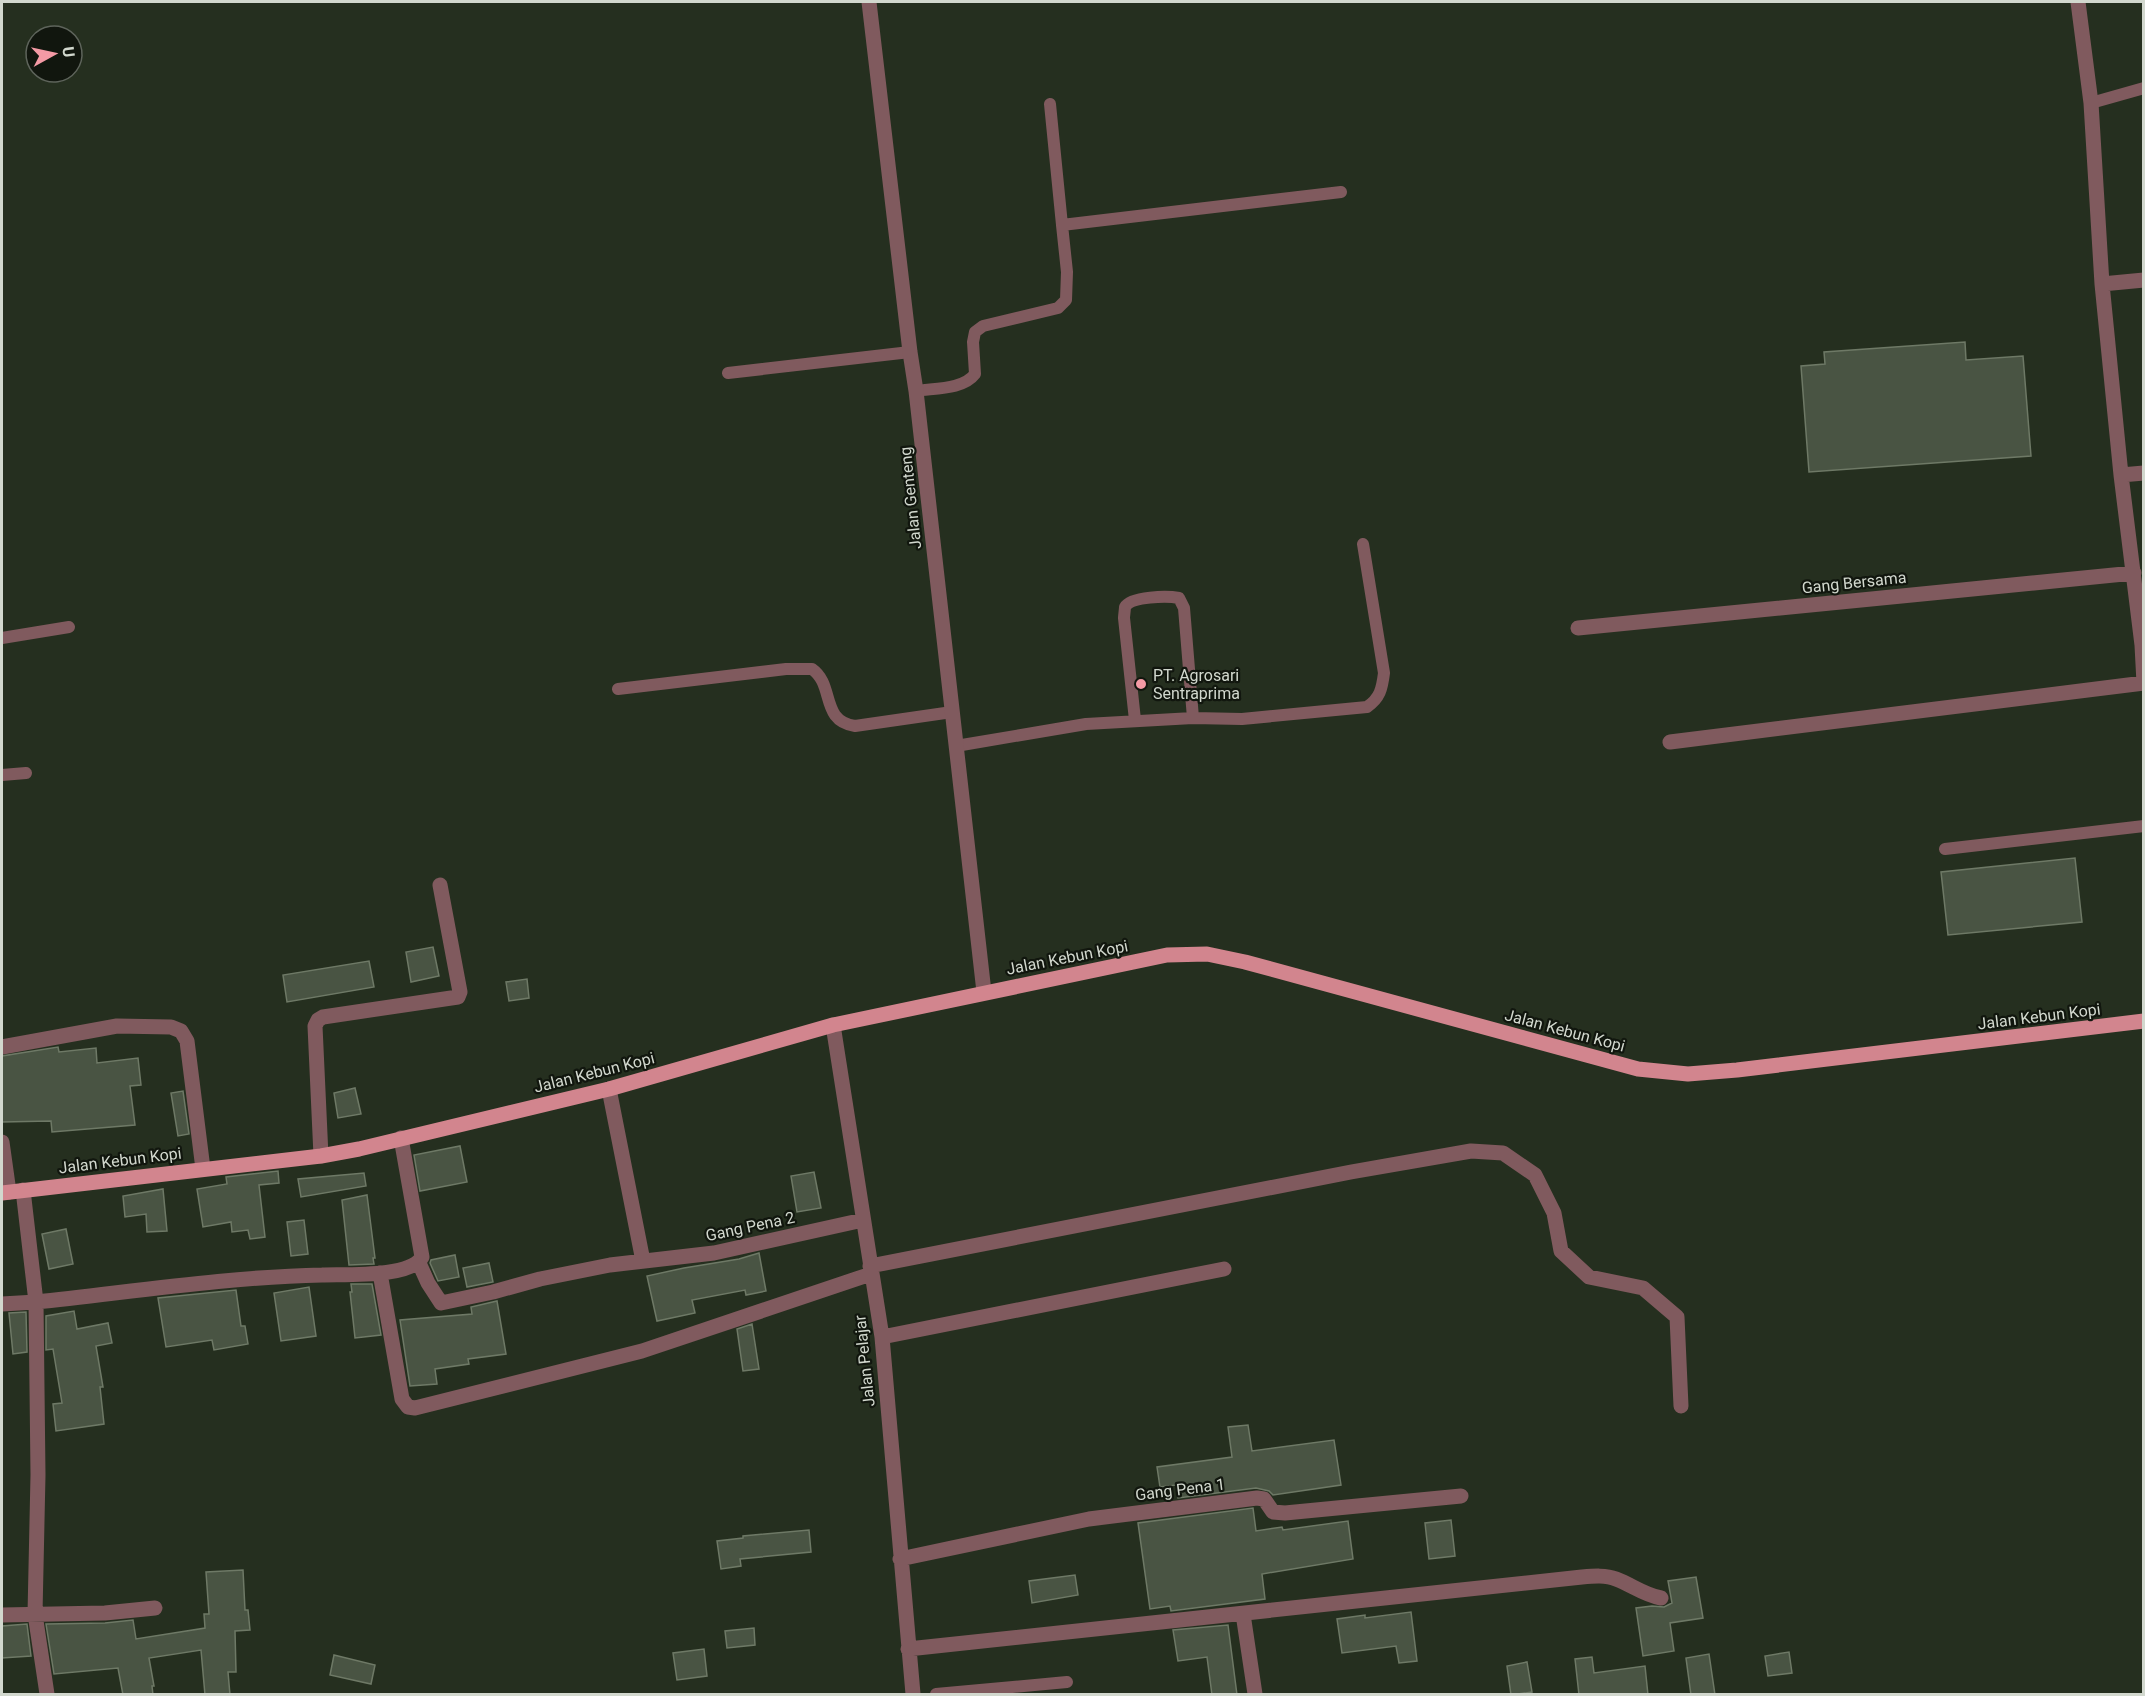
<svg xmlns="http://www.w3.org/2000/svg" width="2145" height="1696" font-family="Roboto,sans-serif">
	<rect width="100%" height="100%" fill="#252f1f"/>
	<path fill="#495443" stroke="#6e7966" stroke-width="1.5" d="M1965,342L1966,360L2023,356L2031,456L1809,472L1801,366L1825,364L1824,352Z
		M2075,858L2082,922L1948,935L1941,872Z
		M433,947L439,976L411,982L406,952Z
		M369,961L374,987L287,1002L283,975Z
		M527,979L529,998L509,1001L506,982Z
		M58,1047L59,1052L96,1048L97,1063L138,1058L141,1085L130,1086L135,1125L52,1132L51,1121L2,1122V1056Z
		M355,1088L361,1114L338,1118L334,1093Z
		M183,1091L189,1134L178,1136L171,1093Z
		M460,1146L467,1182L420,1191L414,1155Z
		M278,1171L279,1183L259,1185L265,1237L250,1239L248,1230L232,1232L231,1222L203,1227L197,1189L227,1184L226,1177Z
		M814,1172L821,1208L797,1212L791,1176Z
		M364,1173L366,1186L301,1197L298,1179Z
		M163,1189L167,1231L147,1232L146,1214L125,1217L123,1196Z
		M367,1195L375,1258H373L374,1264L349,1265L342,1200Z
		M304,1220L308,1254L291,1256L287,1222Z
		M66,1229L73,1264L49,1269L42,1234Z
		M759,1253L766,1291L746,1295L745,1290L692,1300L695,1313L657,1321L647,1276L684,1268L739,1259Z
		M455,1255L459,1277L438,1281L430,1263L431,1260Z
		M489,1263L493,1282L467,1287L463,1268Z
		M351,1284H372L381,1335L355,1338L350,1292H352Z
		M309,1287L316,1336L281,1341L274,1293Z
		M236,1290L241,1326H245L248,1344L214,1350L212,1340L166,1347L158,1298Z
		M497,1301L506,1354L468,1359L469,1364L435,1369L437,1384L410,1386L400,1320L472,1314L471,1307Z
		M74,1311L77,1329L108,1323L112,1343L96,1346L103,1387H100L104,1424L56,1431L53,1404L62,1403L53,1349L46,1350V1316Z
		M26,1312L27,1352L13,1354L9,1313Z
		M752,1324L759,1369L743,1371L737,1329Z
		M1248,1425L1252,1451L1334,1440L1341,1485L1273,1495L1269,1491L1256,1488L1178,1498L1176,1485L1160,1487L1157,1467L1232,1457L1228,1427Z
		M1253,1508L1256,1531L1282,1527L1283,1530L1348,1521L1353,1559L1262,1574L1265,1599L1171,1611L1170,1606L1150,1609L1138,1523Z
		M1451,1520L1455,1556L1429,1559L1425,1523Z
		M809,1530L811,1552L740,1559L741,1566L721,1569L717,1541L743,1538V1536Z
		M243,1570L245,1610H248L250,1630L235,1631L236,1672H228L230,1695H205L201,1650L149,1658L154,1686H152L153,1695H123L118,1668L54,1674L46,1624L105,1623L133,1620L136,1639L205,1628L204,1614H209L206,1572Z
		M1075,1575L1078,1595L1032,1603L1029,1581Z
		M1696,1577L1703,1618L1670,1623L1674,1651L1643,1656L1636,1608L1652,1606L1664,1607L1672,1603L1668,1581Z
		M1411,1612L1417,1661L1399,1663L1396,1646L1342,1653L1337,1619L1365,1615V1618Z
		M27,1624L31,1656L2,1658V1626Z
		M1228,1625L1237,1695H1212L1207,1657L1178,1661L1173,1630Z
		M754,1628L755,1645L727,1648L725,1631Z
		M704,1649L707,1676L677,1680L673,1653Z
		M1789,1652L1792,1673L1768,1676L1765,1656Z
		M1709,1654L1715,1695H1691L1686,1658Z
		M334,1655L375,1665L371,1684L330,1675Z
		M1592,1657L1594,1673L1645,1666L1648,1695H1579L1575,1659Z
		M1527,1662L1532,1692L1511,1695L1507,1666Z"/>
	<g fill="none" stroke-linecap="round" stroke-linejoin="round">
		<path stroke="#805a5e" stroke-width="12" d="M2091,103L2144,88
			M1050,104L1062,225
			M728,373L910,352
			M916,391C933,388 963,390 975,374L973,342L975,332L983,326L1058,308L1066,300L1067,272L1062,225L1341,192
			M2,638L69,627
			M618,689L786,669H812C835,685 820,721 855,726L952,712
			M1135,720L1124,618C1124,616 1125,609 1125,607C1131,596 1168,596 1179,598L1184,608L1193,718
			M956,746L1086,724L1193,718L1242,719L1367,707C1380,698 1382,689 1384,673L1363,544
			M2,775L26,773
			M1945,849L2144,826
			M936,1694L1067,1682"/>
		<path stroke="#805a5e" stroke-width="15" d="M869,2L910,352L916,391L984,992
			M2102,284L2144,280
			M2121,475L2144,473
			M1578,628L2134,573
			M1670,742L2144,683L2142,645L2121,475L2102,284L2091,103L2078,2
			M833,1025L882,1337L913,1694
			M2,1047L117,1026L171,1027L181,1031L187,1041L203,1169
			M609,1089L643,1261
			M2,1142L9,1192
			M321,1156L315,1026L318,1020L323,1017L458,997L460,992L440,885
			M23,1190L36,1302L38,1475L35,1614L47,1694
			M419,1263L428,1283L441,1303L493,1292L540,1279L610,1265L714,1253L863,1220
			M870,1266L1351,1172L1471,1151L1503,1153L1535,1175L1554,1213L1561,1251L1589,1277L1643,1288L1677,1317L1681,1406
			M380,1273L402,1399L408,1407L415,1408L642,1351L871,1274
			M2,1304L36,1302C131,1292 226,1277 322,1275C344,1274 411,1278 422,1257L401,1138
			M882,1337L1224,1269
			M900,1559L1089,1519L1257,1498L1264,1499L1273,1512L1285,1513L1461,1496
			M1243,1614L1255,1694
			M2,1615L105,1613L155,1608
			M908,1649L1582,1577C1594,1576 1606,1575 1616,1579C1632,1585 1644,1595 1661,1598"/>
		<path stroke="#d2858e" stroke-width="15" d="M2,1193L321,1156L359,1149L609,1089L833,1025L1167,955L1207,954L1245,962L1638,1069L1688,1074L1737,1070L2144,1021"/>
	</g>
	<circle fill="#f49aa5" stroke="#11160e" stroke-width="2" cx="1141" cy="684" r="6"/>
	<g text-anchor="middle" stroke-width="4.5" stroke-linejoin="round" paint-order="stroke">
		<g font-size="16" fill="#d2d8ce" stroke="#11160e">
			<text transform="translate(910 498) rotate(-96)" y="6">Jalan Genteng</text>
			<text transform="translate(1854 582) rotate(-6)" y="6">Gang Bersama</text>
			<text transform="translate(1067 957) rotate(-11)" y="6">Jalan Kebun Kopi</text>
			<text transform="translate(2039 1016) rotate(-7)" y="6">Jalan Kebun Kopi</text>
			<text transform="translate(1565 1030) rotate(15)" y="6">Jalan Kebun Kopi</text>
			<text transform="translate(594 1072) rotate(-14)" y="6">Jalan Kebun Kopi</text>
			<text transform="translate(120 1160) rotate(-7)" y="6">Jalan Kebun Kopi</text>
			<text transform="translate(750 1226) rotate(-12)" y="6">Gang Pena 2</text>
			<text transform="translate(864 1361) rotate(-96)" y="6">Jalan Pelajar</text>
			<text transform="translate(1180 1489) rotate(-7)" y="6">Gang Pena 1</text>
		</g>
		<g font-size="16" fill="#d2d8ce" stroke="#11160e" text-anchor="start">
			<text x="1153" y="681">PT. Agrosari<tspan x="1153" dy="18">Sentraprima</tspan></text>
		</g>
	</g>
	<rect width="2145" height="1696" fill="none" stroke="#d2d8ce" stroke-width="6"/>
	<g transform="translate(54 54) rotate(82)"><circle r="28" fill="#11160e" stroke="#5e645b" stroke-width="1.5"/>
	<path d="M0-4.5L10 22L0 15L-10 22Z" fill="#f49aa5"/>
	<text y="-9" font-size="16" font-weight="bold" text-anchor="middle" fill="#d2d8ce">U</text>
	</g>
</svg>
